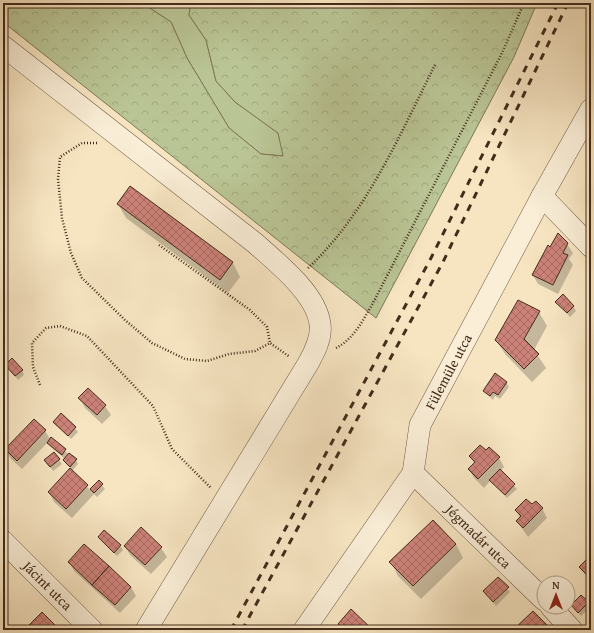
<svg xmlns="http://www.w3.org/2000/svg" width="594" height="633" font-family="'Gentium Book Plus',serif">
	<defs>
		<pattern id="forest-crowns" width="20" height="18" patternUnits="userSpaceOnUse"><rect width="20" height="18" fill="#bac595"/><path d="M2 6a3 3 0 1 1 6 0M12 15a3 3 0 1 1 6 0" fill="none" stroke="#a1a980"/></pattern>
		<pattern id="building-cross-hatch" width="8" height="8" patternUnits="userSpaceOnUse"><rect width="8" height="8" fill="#cd8279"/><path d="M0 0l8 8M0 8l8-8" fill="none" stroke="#a86b62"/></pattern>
	</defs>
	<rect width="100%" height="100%" fill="#f7e5c2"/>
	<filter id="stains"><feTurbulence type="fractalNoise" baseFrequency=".005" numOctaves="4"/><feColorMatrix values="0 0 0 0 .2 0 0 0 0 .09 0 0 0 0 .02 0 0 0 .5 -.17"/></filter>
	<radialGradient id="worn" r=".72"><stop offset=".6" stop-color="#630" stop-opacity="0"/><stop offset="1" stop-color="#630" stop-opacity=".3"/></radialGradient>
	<path fill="#bac595" stroke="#7f7858" d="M142,3H191L189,15L206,40L216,81L235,102L278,133L284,156L261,154L229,128L187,58L171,22Z"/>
	<path fill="url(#forest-crowns)" stroke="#7f7858" d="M3,3H142L171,22L187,58L229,128L261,154L283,156L278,133L235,102L216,81L206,40L189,15L191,3H537L514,57L376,318L3,22Z"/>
	<path fill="#0003" d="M130,187L233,263L240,277L228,293L126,218L118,204Z
		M567,244L573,253L569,259L573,265L558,294L538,284L533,275L551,248Z
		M557,302L573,306L576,311L570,317Z
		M539,312L547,326L534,350L546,368L532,382L505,354L496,340Z
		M6,365L22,370L24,375L18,380Z
		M506,382L509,387L500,399L495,396L493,400L484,391Z
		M88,389L105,406L111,415L102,424L85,408L80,398Z
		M55,422L75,428L78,432L71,439Z
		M45,431L51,440L76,460L78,464L72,471L90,490L99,482L105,489L97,497L94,494L72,518L54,502L49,492L71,468L66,464L65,459L51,447L48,442L22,469L11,459L6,450Z
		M486,452L499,458L504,467L500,471L517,489L507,498L491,480L484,488L474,478L469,469L474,463L470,456Z
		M54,453L62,464L53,471L48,464Z
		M532,506L542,508L547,518L528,537L517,521L520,518L516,510Z
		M141,529L161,548L167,557L151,574L130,555L125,546Z
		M99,538L120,546L123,550L117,556Z
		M456,544L463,558L421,599L398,576L391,562Z
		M591,557V582L580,568Z
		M69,562L131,587L136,596L120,613L74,571Z
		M498,578L510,592L496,606L484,592Z
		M588,603L591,607L581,616L572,606Z
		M533,612L549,630H515Z"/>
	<path fill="url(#building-cross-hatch)" stroke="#442c1b" d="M130,186L233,262L220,280L117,204Z
		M558,233L568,243L563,253L568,255L553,285L532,275L548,245L550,247Z
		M563,294L574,306L567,313L555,302Z
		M518,300L540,311L524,339L539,354L524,369L495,340Z
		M12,358L23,370L15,376L5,365Z
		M495,373L507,382L498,395L493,392L490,396L483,391Z
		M88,388L106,405L97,415L78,398Z
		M61,413L76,427L68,436L53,422Z
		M34,419L46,430L17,461L5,449Z
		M51,437L66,449L62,455L47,443Z
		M480,445L486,450L489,447L500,457L478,479L468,469L475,462L469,456Z
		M54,452L60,459L50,467L44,460Z
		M69,453L77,459L70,467L63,460Z
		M70,468L88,485L66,509L48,492Z
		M500,469L515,484L505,495L489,480Z
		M99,480L103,484L94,493L90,489Z
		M526,499L532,504L536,501L543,508L523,528L516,521L521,516L515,510Z
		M433,520L456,544L413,586L389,562Z
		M141,527L162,547L145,565L124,546Z
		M104,530L121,545L114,553L98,537Z
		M84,544L109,566L92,585L68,562Z
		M591,555V579L579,567Z
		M109,566L131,587L115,605L92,585Z
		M498,577L509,587L493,602L483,591Z
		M581,595L589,602L578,613L571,605Z
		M351,609L373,630H344L338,624Z
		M533,611L547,625L542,630H513Z
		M42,612L60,630H24Z"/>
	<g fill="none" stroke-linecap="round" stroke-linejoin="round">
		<defs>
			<g id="minor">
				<path d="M3,46L255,243C277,263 316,293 320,324C322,337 315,351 309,362L146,630"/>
				<path d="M542,196L591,247"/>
				<path id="s1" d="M413,473L544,600"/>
				<path id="s2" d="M3,541L92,630"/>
				<path d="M551,607L572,630"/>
				<path id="s3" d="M304,630L413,473L420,425L542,196L591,109"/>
			</g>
		</defs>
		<use href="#minor" stroke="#715a45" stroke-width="22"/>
		<path stroke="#442c1b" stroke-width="2.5" stroke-dasharray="1 2" stroke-linecap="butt" d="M97,143H82L60,157L58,179L62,218L71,253L82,278L125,320L152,343L185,359L207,361L229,354L255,351L270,343L290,357
			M159,245L250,310L267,327L270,343
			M308,268C367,213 400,134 436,63
			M336,348C354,339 363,320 373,303L502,53L524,3
			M40,385L33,367L32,343L46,328L60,326L87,336L153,406L172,449L211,488"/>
		<use href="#minor" stroke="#faeed7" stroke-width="21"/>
		<path stroke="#442c1b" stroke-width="3" stroke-dasharray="7 7" stroke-linecap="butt" d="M231,630L431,258L558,3
			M242,630L443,262L568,3"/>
	</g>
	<g text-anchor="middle" stroke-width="3.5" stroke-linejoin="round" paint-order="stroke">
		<g font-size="14" fill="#442c1b" stroke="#faeed7">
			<text dy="5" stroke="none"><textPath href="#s3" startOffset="300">Fülemüle utca</textPath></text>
			<text dy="5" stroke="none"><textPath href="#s1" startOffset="91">Jégmadár utca</textPath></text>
			<text dy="5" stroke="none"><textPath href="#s2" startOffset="63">Jácint utca</textPath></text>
		</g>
	</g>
	<rect width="594" height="633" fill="none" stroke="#f7e5c2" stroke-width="16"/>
	<rect x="4" y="4" width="586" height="625" fill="none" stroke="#442c1b" stroke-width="2"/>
	<rect x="8" y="8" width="578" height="617" fill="none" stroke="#442c1b"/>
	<g transform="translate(556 595)"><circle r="19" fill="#faeed7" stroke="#b1a08c"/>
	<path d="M0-3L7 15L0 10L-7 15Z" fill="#8f2418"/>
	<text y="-6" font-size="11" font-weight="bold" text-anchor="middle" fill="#442c1b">N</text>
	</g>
	<rect width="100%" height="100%" filter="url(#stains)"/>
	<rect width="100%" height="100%" fill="url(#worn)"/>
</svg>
